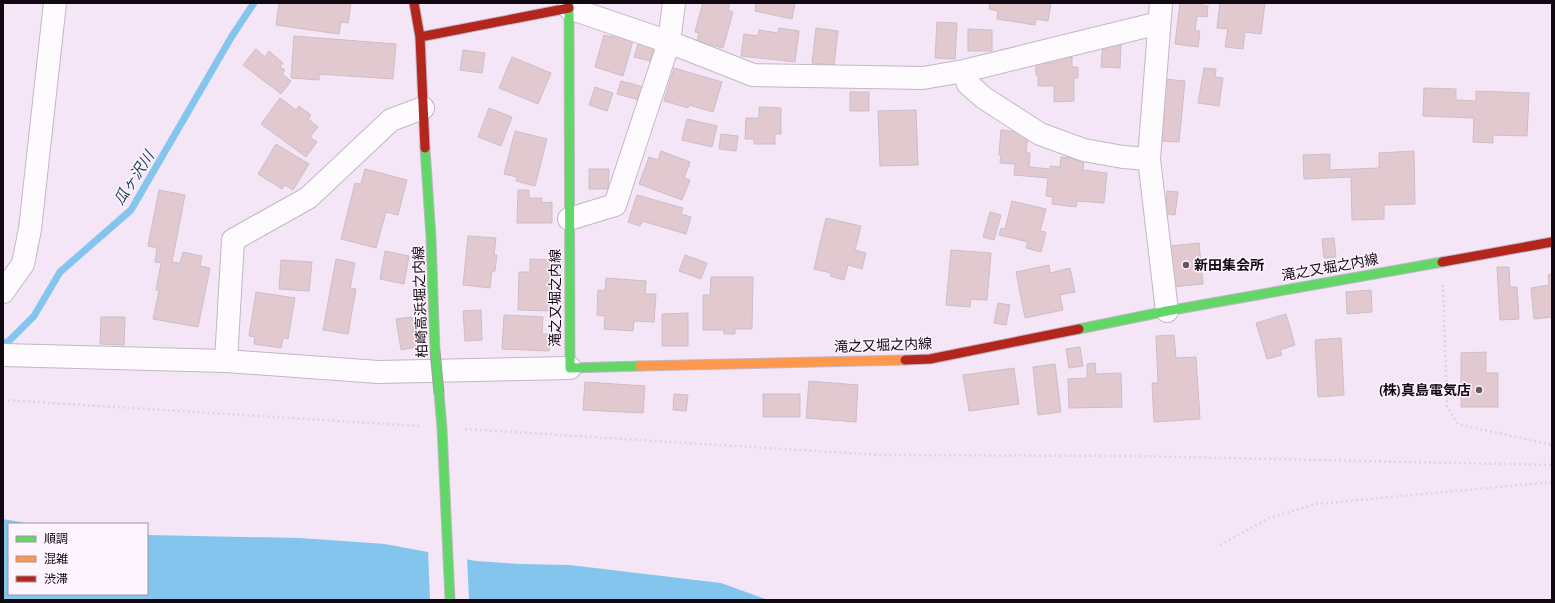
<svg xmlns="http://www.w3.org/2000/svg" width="1555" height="603" font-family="'Alegreya Sans','Noto Sans JP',sans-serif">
	<rect width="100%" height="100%" fill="#f5e6f7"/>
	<path fill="#84c5ed" d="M3,519L32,524H9V594H147V535L300,538L385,544L476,561L520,564L570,565L721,583L768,600H3Z"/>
	<path fill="#f5e6f7" d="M428,550L467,557L469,600H430Z"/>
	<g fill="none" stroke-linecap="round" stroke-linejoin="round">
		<path stroke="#84c5ed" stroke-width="7" d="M3,342L7,343L34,316L60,272L131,210L232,36L254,3"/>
	</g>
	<path fill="#e2c9cf" stroke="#ccbec5" d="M279,3H351L348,23L341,22L339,34L276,25Z
		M703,3H730L728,10L733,12L723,48L697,41L699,33L695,32Z
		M756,3H795L792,19L755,11Z
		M990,3H1051L1048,21L1036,19L1035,25L997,19L998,11L989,9Z
		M1180,3H1201V5L1208,6L1207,17L1197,16L1195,31H1200L1198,47L1175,44Z
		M1220,3H1265L1261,34L1245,32L1243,49L1225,47L1228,29L1217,28Z
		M937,22L957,23L955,59L935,58Z
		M779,28L799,31L795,62L741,56L744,34L758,36L759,30L778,33Z
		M816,28L838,31L834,65L812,63Z
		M968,29L992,30V51H968Z
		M612,34L633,41L623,76L595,67L604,35L612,37Z
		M294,36L396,44L393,79L319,74V80L291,78Z
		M639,41L655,46L650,61L634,57Z
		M1103,43H1121L1120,68L1101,67Z
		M256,49L265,57L269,51L283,63L280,67L285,70L282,74L291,81L281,94L243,65Z
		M463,50L485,53L482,73L460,70Z
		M512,57L551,73L538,104L499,88Z
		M1072,57V67H1078V78H1074V101L1054,102V86H1038V75H1036V63H1053V58Z
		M674,68L722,82L713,112L689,105L688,108L664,101Z
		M1204,68L1216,69L1215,77L1223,78L1219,106L1198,103Z
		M1164,79L1185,81L1179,142L1158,141Z
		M621,81L647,88L643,101L617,94Z
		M595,87L613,93L607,111L589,105Z
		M1424,88L1456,89V100L1476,101V91L1529,93L1527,136L1493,135V143L1473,142L1474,118L1423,116Z
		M850,92H869V111H850Z
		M280,98L296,110L299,106L311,115L308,119L318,127L310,137L317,142L306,157L261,124Z
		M759,107L781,108V134H775V144H754V139H745L746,118H759Z
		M489,108L512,117L501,146L478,137Z
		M916,110L918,165L880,166L878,111Z
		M687,119L717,126L712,147L682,140Z
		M1001,130L1028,133L1026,153H1030L1029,167L1050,169V166L1060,167L1061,157L1084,159L1083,170L1107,173L1104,203L1077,201L1076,207L1052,204L1053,197L1046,196L1048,178L1014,175L1015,164L1000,163L1001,155H999Z
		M515,131L547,139L535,186L516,181L517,177L504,174Z
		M721,134L738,136L736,151L719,149Z
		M276,144L309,164L293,190L285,185L282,189L258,174Z
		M661,151L690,162L684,178L690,180L682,200L639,184L649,157L658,160Z
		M1414,151L1415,204L1384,205V219L1352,220L1351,177L1304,179L1303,155L1330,154V170L1379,168V153Z
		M365,169L407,180L398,215L386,212L376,248L341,239L355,183L361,184Z
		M589,169H609L608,189H589Z
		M159,190L185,195L172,262L180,263L183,252L202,256L200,266L210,268L198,327L153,319L159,291L156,290L161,263L155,262L157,248L148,246Z
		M518,190H529V198H542V203L552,202V223H517Z
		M1167,191L1178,192L1175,215L1165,214Z
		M637,195L683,208L681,214L691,217L686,234L642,221L640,226L628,222Z
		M1012,201L1046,209L1040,231L1046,232L1041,252L1026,248L1028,242L999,235L1001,228L1005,229Z
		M990,212L1001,215L994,240L983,237Z
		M826,218L861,226L855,250L866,253L862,269L848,265L844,280L830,276L831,273L814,269Z
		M468,236L496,238L494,255H497L495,271H492L490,288L463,285Z
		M1334,238L1336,257L1324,258L1322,239Z
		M1199,243L1203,284L1171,287L1170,246Z
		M951,250L991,253L987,300L971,299L970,307L946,305Z
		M385,251L409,256L404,284L380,279Z
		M685,255L707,263L701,279L679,271Z
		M336,259L355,263L350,288L356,289L348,334L323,330Z
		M530,259L553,260L552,311L518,310L519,272H530Z
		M281,260L312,262L309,291L279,289Z
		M1049,265L1050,273L1070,268L1075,292L1060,295L1063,310L1025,318L1016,272Z
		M1497,267H1509L1510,287H1517L1519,319L1500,320Z
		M1552,274V317L1534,319L1531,288L1549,285L1548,275Z
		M711,277H753L752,329H735V334H724V330H703V295H710Z
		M606,278L646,281L645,294H656L654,322L634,321L633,331L604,329L605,316L597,315L598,290L605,291Z
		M1371,290L1372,312L1347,314L1346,292Z
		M256,292L295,298L288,339L283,338L281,348L254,344L255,337L249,336Z
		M998,303L1010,305L1006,325L994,323Z
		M481,310L482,340L465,341L463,311Z
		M688,313V346H662V314Z
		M1286,314L1295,345L1280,350L1282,355L1267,359L1256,323Z
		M504,315L543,317L542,334H550L549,351L502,349Z
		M101,317H125L124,345L100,344Z
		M412,317L417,347L401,350L396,319Z
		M1174,335L1176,358L1196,357L1200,419L1154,422L1152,383H1158L1156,336Z
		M1341,338L1344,395L1318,397L1315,340Z
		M1080,347L1083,366L1069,368L1066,349Z
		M1486,352V373H1498V407H1461V353Z
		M1095,363L1096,374L1121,373L1122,407L1069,408L1068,379L1087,378V364Z
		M1055,364L1061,412L1038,415L1033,367Z
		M1014,368L1019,404L969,411L963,375Z
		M809,381L858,385L856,422L806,418Z
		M585,382L645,386L643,413L583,410Z
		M674,394L688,395L686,411L673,410Z
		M763,394H800V417H763Z"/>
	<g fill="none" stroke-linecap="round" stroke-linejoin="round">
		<defs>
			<path id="street" d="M1161,3L1149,159L1167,311
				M569,8L669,42L753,75L923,78L964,71L1159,23
				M964,71L968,84L984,98L1040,134L1084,150L1123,157L1149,159
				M569,219L615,205L669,42L674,3
				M3,292L23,264L30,229L55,3
				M3,355L226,361L378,372L570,368
				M226,361L233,240L308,198L391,120L423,108"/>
			<path id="fast" d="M569,3L570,368L640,366
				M425,148L431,237L435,351
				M1079,329L1167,311L1442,262
				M439,393L442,428L450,600"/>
			<path id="slow" d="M640,366L905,360"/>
			<path id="jam" d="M414,3L420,37L425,148
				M420,37L569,8
				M1442,262L1552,242
				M905,360L930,359L1079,329"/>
		</defs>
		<use href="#street" stroke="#c2b7c4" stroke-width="24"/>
		<use href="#fast" stroke="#c2b7c4" stroke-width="11"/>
		<use href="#slow" stroke="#c2b7c4" stroke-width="11"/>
		<use href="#jam" stroke="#c2b7c4" stroke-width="11"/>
		<path stroke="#dad6db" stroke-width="2.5" stroke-dasharray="2 3" stroke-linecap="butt" d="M1443,285L1447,406L1458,424L1552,445
			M3,400L419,426
			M465,429L880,455L1132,456L1552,465
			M1220,545L1269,518L1316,504L1552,482"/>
		<use href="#street" stroke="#fefbfe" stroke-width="22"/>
		<use href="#fast" stroke="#63d668" stroke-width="9"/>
		<use href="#slow" stroke="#ff974d" stroke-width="9"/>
		<use href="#jam" stroke="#b3261e" stroke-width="9"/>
		<defs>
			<path id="fast-bridge" d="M435,351L439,393"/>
		</defs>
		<use href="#fast-bridge" stroke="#ac989c" stroke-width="11" stroke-linecap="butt"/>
		<use href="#fast-bridge" stroke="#63d668" stroke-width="9"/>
	</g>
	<g fill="#615662" stroke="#fef4ff" stroke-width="1.5">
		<circle cx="1186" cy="265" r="4"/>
		<circle cx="1479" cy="390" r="4"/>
	</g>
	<g text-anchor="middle" stroke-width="3" stroke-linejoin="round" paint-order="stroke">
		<g font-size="14" font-weight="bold" fill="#110812" stroke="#fef4ff" text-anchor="start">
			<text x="1194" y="270">新田集会所</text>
			<text x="1471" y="395" text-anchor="end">(株)真島電気店</text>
		</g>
		<g font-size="14" fill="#110812" stroke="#fef4ff">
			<text transform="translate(1330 267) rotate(-10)" y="5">滝之又堀之内線</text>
			<text transform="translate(555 298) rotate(-90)" y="5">滝之又堀之内線</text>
			<text transform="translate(420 302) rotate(-92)" y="5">柏崎高浜堀之内線</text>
			<text transform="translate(883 345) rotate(-2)" y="5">滝之又堀之内線</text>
		</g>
		<g font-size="15" font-style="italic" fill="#133e53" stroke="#fef4ff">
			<text transform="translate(134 178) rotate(-57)" y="5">瓜ヶ沢川</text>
		</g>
	</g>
	<rect width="1555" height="603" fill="none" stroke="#110812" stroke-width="8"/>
	<rect x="8" y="523" width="140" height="72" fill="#fef4ff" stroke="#9f96a0"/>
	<rect x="16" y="536" width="20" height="6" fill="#63d668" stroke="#9f96a0"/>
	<text x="44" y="543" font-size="12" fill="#110812">順調</text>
	<rect x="16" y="556" width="20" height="6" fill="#ff974d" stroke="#9f96a0"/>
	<text x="44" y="563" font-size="12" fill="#110812">混雑</text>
	<rect x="16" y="576" width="20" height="6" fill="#b3261e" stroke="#9f96a0"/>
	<text x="44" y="583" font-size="12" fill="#110812">渋滞</text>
</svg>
